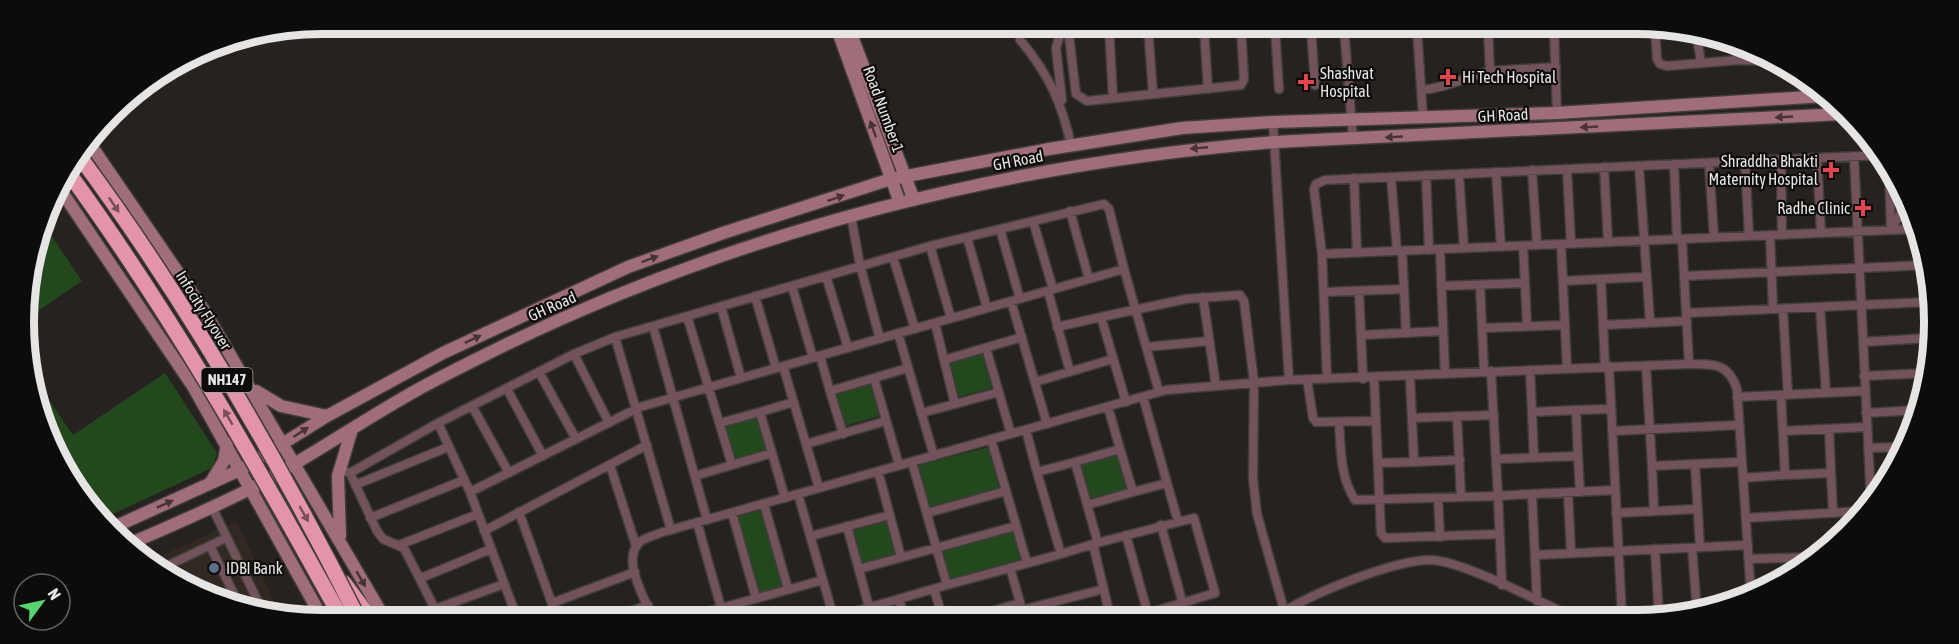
<svg xmlns="http://www.w3.org/2000/svg" width="1959" height="644" font-family="'Asap Condensed',sans-serif">
	<rect width="100%" height="100%" fill="#252220"/>
	<path fill="#302821" d="M237,521L280,614H264L157,570L148,562Z"/>
	<path fill="#23481e" d="M44,225L82,281L29,317L27,283Z
		M983,354L992,388L958,397L949,363Z
		M165,373L217,453L212,468L102,519L85,503L34,399L33,388L38,384L73,435Z
		M870,382L880,416L845,426L836,391Z
		M758,417L767,451L733,460L724,426Z
		M989,447L1000,490L930,509L918,465Z
		M1117,454L1127,491L1090,501L1080,464Z
		M762,510L784,586L759,594L736,517Z
		M886,520L895,555L861,564L852,529Z
		M1013,532L1021,561L950,580L942,550Z"/>
	<g fill="none" stroke-linecap="round" stroke-linejoin="round">
		<defs>
			<path id="street" d="M1068,27L1076,94L1087,101L1241,85L1244,79L1241,28
				M1109,27L1113,98
				M1148,27L1153,94
				M1204,28L1208,89
				M1275,28L1279,89
				M1311,28L1315,85
				M1344,28L1353,139
				M1417,29L1423,117
				M1488,29L1490,71L1556,67
				M1554,29L1557,113
				M1655,30L1657,59L1660,64L1667,66L1738,60L1770,61
				M1696,30L1701,63
				M1020,40C1048,73 1062,103 1071,145
				M1736,47L1738,60
				M1421,90C1447,88 1465,77 1490,71
				M1062,100L1056,48L1062,27
				M1854,156L1871,501
				M1817,158L1821,233
				M1781,160L1782,235
				M1745,161L1749,236
				M1709,163L1714,237
				M1674,164L1677,239
				M1639,166L1650,322
				M1604,167L1608,242
				M1889,167L1891,230
				M1567,169L1571,244
				M1532,170L1537,245
				M1496,172L1501,247
				M1459,174L1464,248
				M1426,175L1429,250
				M1391,177L1397,251
				M1354,178L1357,253
				M1070,211L1089,279
				M851,216L860,265L880,339
				M1033,221L1053,289
				M1000,229L1020,299
				M1891,229L1905,206
				M1770,235L1773,309
				M967,237L987,308
				M1682,239L1689,364
				M1561,244L1322,254L1314,189L1316,184L1325,180L1883,155
				M930,246L951,318
				M1440,249L1445,374
				M1322,254L1327,379
				M893,257L915,329
				M826,276L848,348
				M1684,276L1926,265
				M1601,279L1647,277
				M1563,281L1601,279L1605,367
				M1525,283L1527,326
				M1480,285L1484,371
				M792,286L813,358
				M1441,286L1525,283L1523,246
				M1404,289L1406,333
				M1048,291L1070,372
				M1359,291L1363,379
				M1325,292L1404,289L1402,251
				M755,296L776,368
				M1203,297L1216,386
				M1011,301L1047,424
				M721,306L741,378
				M1820,307L1826,393
				M1783,309L1788,395
				M1686,313L1928,302
				M687,316L732,465L695,476
				M935,323L944,360L1022,337
				M1603,325L1687,321
				M653,326L707,520
				M1057,327L1101,317
				M1482,328L1565,325
				M898,333L934,456
				M1361,335L1443,331
				M615,337L671,530
				M1863,342L1929,338
				M1146,347L1209,341
				M986,348L1011,434
				M574,354L609,423
				M820,356L830,391L908,368
				M944,360L955,404L999,392
				M783,366L819,488
				M1609,366L1622,617
				M1646,366L1652,466L1695,464L1700,547
				M1567,368L1561,244L1915,229
				M1491,371L1498,496L1532,494L1537,601
				M539,372L576,439
				M1864,376L1929,373
				M874,378L899,465
				M1374,378L1381,533L1385,538L1499,534
				M1307,379L1313,418L1316,422L1376,421
				M1289,380L1689,364C1715,364 1728,363 1737,389L1751,595
				M1035,382L1113,359
				M507,389L543,456
				M830,391L843,434
				M1781,395L1785,475L1831,473L1833,513
				M1737,397L1865,391
				M1126,402L1101,317L1186,299L1240,295L1244,301L1254,382L1253,479L1257,514L1286,617
				M472,406L509,473
				M1576,410L1611,409
				M1532,412L1534,458
				M921,413L955,404
				M1866,413L1918,410
				M1457,416L1461,497
				M1412,418L1494,415
				M1339,422C1341,450 1340,477 1355,500L1498,496L1502,585
				M438,423L470,492L516,615
				M720,423L760,412
				M1829,429L1831,473
				M1026,430L1037,472L1075,462
				M1612,431L1739,425
				M1783,431L1867,427
				M991,439L1027,563
				M806,444L886,421
				M1868,448L1904,447
				M1120,449L1133,492L1167,483L1143,397
				M772,453L760,412L794,402
				M1578,456L1580,492
				M1496,459L1578,456L1576,410L1532,412L1530,370
				M912,462L947,585L1061,554
				M1414,462L1460,460
				M1378,463L1414,462L1410,377
				M1695,464L1742,462
				M610,465L636,546
				M732,465L772,453L785,498
				M1652,466L1654,511
				M339,469L350,473L438,423L574,354L615,337L930,246L1104,204L1109,209L1124,269
				M878,471L901,557
				M1037,472L1061,554L1093,544
				M350,473L377,531L383,539L404,548L435,609L504,584
				M1743,478L1785,475
				M1167,483L1178,521
				M1870,483L1886,482
				M355,485L448,447
				M470,492L640,407L1124,269L1159,392
				M1568,492L1571,553
				M798,494L833,615
				M1532,494L1615,490
				M1438,498L1440,537
				M764,504L788,589
				M1087,505L1133,492
				M212,507L264,614
				M519,512L556,615
				M732,513L756,598
				M927,513L1006,491
				M1616,513L1698,509
				M370,518L464,480
				M1746,518L1863,511
				M697,522L723,615
				M1161,525L1183,604
				M847,526L869,607
				M484,531L647,445
				M1126,535L1148,614
				M811,536L890,515
				M1098,543L1075,462L1120,449L1108,407
				M399,545L478,514
				M210,546L239,604
				M1692,548L1697,611
				M1655,549L1659,617
				M1535,555L1748,545
				M1749,559L1817,557
				M1010,568L1024,616
				M859,569L1016,526
				M158,570L226,538
				M421,578L491,549
				M934,589L942,616
				M899,599L904,616
				M552,603L635,572
				M1022,610L1104,589
				M1285,611C1316,592 1396,559 1432,560C1465,562 1540,602 1573,617
				M621,615L648,605
				M651,615C644,596 620,558 641,541C647,537 656,535 663,532L1166,390L1289,380L1273,122
				M696,615L823,580
				M840,616L947,585
				M976,616L1020,603
				M1110,616L1093,544L1194,518L1215,593L1139,616"/>
			<path id="secondary" d="M836,26L900,203
				M848,26L914,200
				M90,144L205,312L382,614
				M58,186L194,388L320,614
				M256,391L281,406L327,416
				M211,482L224,461L227,443
				M112,528L242,469L327,416L443,353L628,267L723,233L891,179L1049,149L1182,128L1273,122L1557,113L1825,96
				M340,536L338,476L352,429
				M129,544C171,526 212,508 252,488C309,458 361,421 417,390C446,374 475,360 505,345C745,229 1010,163 1275,142L1842,114"/>
			<path id="highway" d="M344,583L367,614"/>
		</defs>
		<use href="#street" stroke="#403d3b" stroke-width="11"/>
		<use href="#secondary" stroke="#403d3b" stroke-width="15"/>
		<use href="#highway" stroke="#403d3b" stroke-width="18"/>
		<use href="#street" stroke="#73535b" stroke-width="8"/>
		<use href="#secondary" stroke="#a06d7b" stroke-width="12"/>
		<use href="#highway" stroke="#e394aa" stroke-width="15"/>
		<defs>
			<path id="highway-bridge" d="M80,157C186,300 276,456 356,614
				M68,172C170,312 256,463 339,614"/>
		</defs>
		<use href="#highway-bridge" stroke="#403d3b" stroke-width="18" stroke-linecap="butt"/>
		<use href="#highway-bridge" stroke="#e394aa" stroke-width="15"/>
	</g>
	<defs><path id="oneway-solid" d="M-6-.8H1V-3.2L6.5 0L1 3.2V.8H-6Z" transform="scale(1.5)"/></defs>
	<g fill="#483338">
		<use href="#oneway-solid" transform="translate(1784 117) rotate(177)"/>
		<use href="#oneway-solid" transform="translate(1589 127) rotate(177)"/>
		<use href="#oneway-solid" transform="translate(873 129) rotate(-110)"/>
		<use href="#oneway-solid" transform="translate(1394 137) rotate(177)"/>
		<use href="#oneway-solid" transform="translate(1199 148) rotate(175)"/>
		<use href="#oneway-solid" transform="translate(836 198) rotate(-19)"/>
		<use href="#oneway-solid" transform="translate(650 259) rotate(-20)"/>
		<use href="#oneway-solid" transform="translate(473 339) rotate(-25)"/>
		<use href="#oneway-solid" transform="translate(301 432) rotate(-33)"/>
		<use href="#oneway-solid" transform="translate(165 504) rotate(-24)"/>
		<use href="#oneway-solid" transform="translate(361 579) rotate(60)"/>
	</g>
	<g fill="#78505a">
		<use href="#oneway-solid" transform="translate(114 205) rotate(56)"/>
		<use href="#oneway-solid" transform="translate(228 417) rotate(-120)"/>
		<use href="#oneway-solid" transform="translate(304 514) rotate(60)"/>
	</g>
	<g fill="#e0444e" stroke="#0d0c0b" stroke-width="2">
		<path d="M1445 68h6v6h6v6h-6v6h-6v-6h-6v-6h6z"/>
		<path d="M1303 73h6v6h6v6h-6v6h-6v-6h-6v-6h6z"/>
		<path d="M1828 161h6v6h6v6h-6v6h-6v-6h-6v-6h6z"/>
		<path d="M1860 199h6v6h6v6h-6v6h-6v-6h-6v-6h6z"/>
	</g>
	<circle fill="#5c6f8a" stroke="#0d0c0b" stroke-width="2" cx="214" cy="568" r="6"/>
	<g text-anchor="middle" stroke-width="4.5" stroke-linejoin="round" paint-order="stroke">
		<rect fill="#0d0c0b" stroke="#a6a4a2" stroke-width="1.5" x="201.5" y="368" width="51" height="24" rx="4.5"/>
		<g font-size="15" font-weight="bold" fill="#e7e5e3">
			<text x="227" y="385">NH147</text>
		</g>
		<g font-size="16" fill="#e7e5e3" stroke="#0d0c0b" text-anchor="start">
			<text x="1320" y="79">Shashvat<tspan x="1320" dy="18">Hospital</tspan></text>
			<text x="1462" y="83">Hi Tech Hospital</text>
			<text x="1818" y="167" text-anchor="end">Shraddha Bhakti<tspan x="1818" dy="18">Maternity Hospital</tspan></text>
			<text x="1850" y="214" text-anchor="end">Radhe Clinic</text>
			<text x="226" y="574">IDBI Bank</text>
		</g>
		<g font-size="16" fill="#e7e5e3" stroke="#0d0c0b">
			<text transform="translate(884 109) rotate(70)" y="6">Road Number 1</text>
			<text transform="translate(1503 115) rotate(-3)" y="6">GH Road</text>
			<text transform="translate(1018 160) rotate(-11)" y="6">GH Road</text>
			<text transform="translate(552 306) rotate(-24)" y="6">GH Road</text>
			<text transform="translate(204 310) rotate(58)" y="6">Infocity Flyover</text>
		</g>
	</g>
	<path d="M0 0H1959V644H0ZM322 34H1636A288 288 0 0 1 1924 322V322A288 288 0 0 1 1636 610H322A288 288 0 0 1 34 322V322A288 288 0 0 1 322 34Z" fill="#0d0c0b" fill-rule="evenodd"/>
	<path fill="none" stroke="#e7e5e3" stroke-width="8" d="M322 34H1636A288 288 0 0 1 1924 322V322A288 288 0 0 1 1636 610H322A288 288 0 0 1 34 322V322A288 288 0 0 1 322 34Z"/>
	<g transform="translate(42 602) rotate(57)"><circle r="28" fill="#0d0c0b" stroke="#646361" stroke-width="1.5"/>
	<path d="M0-4.5L10 22L0 15L-10 22Z" fill="#57d570"/>
	<text y="-9" font-size="16" font-weight="bold" text-anchor="middle" fill="#e7e5e3">N</text>
	</g>
</svg>
